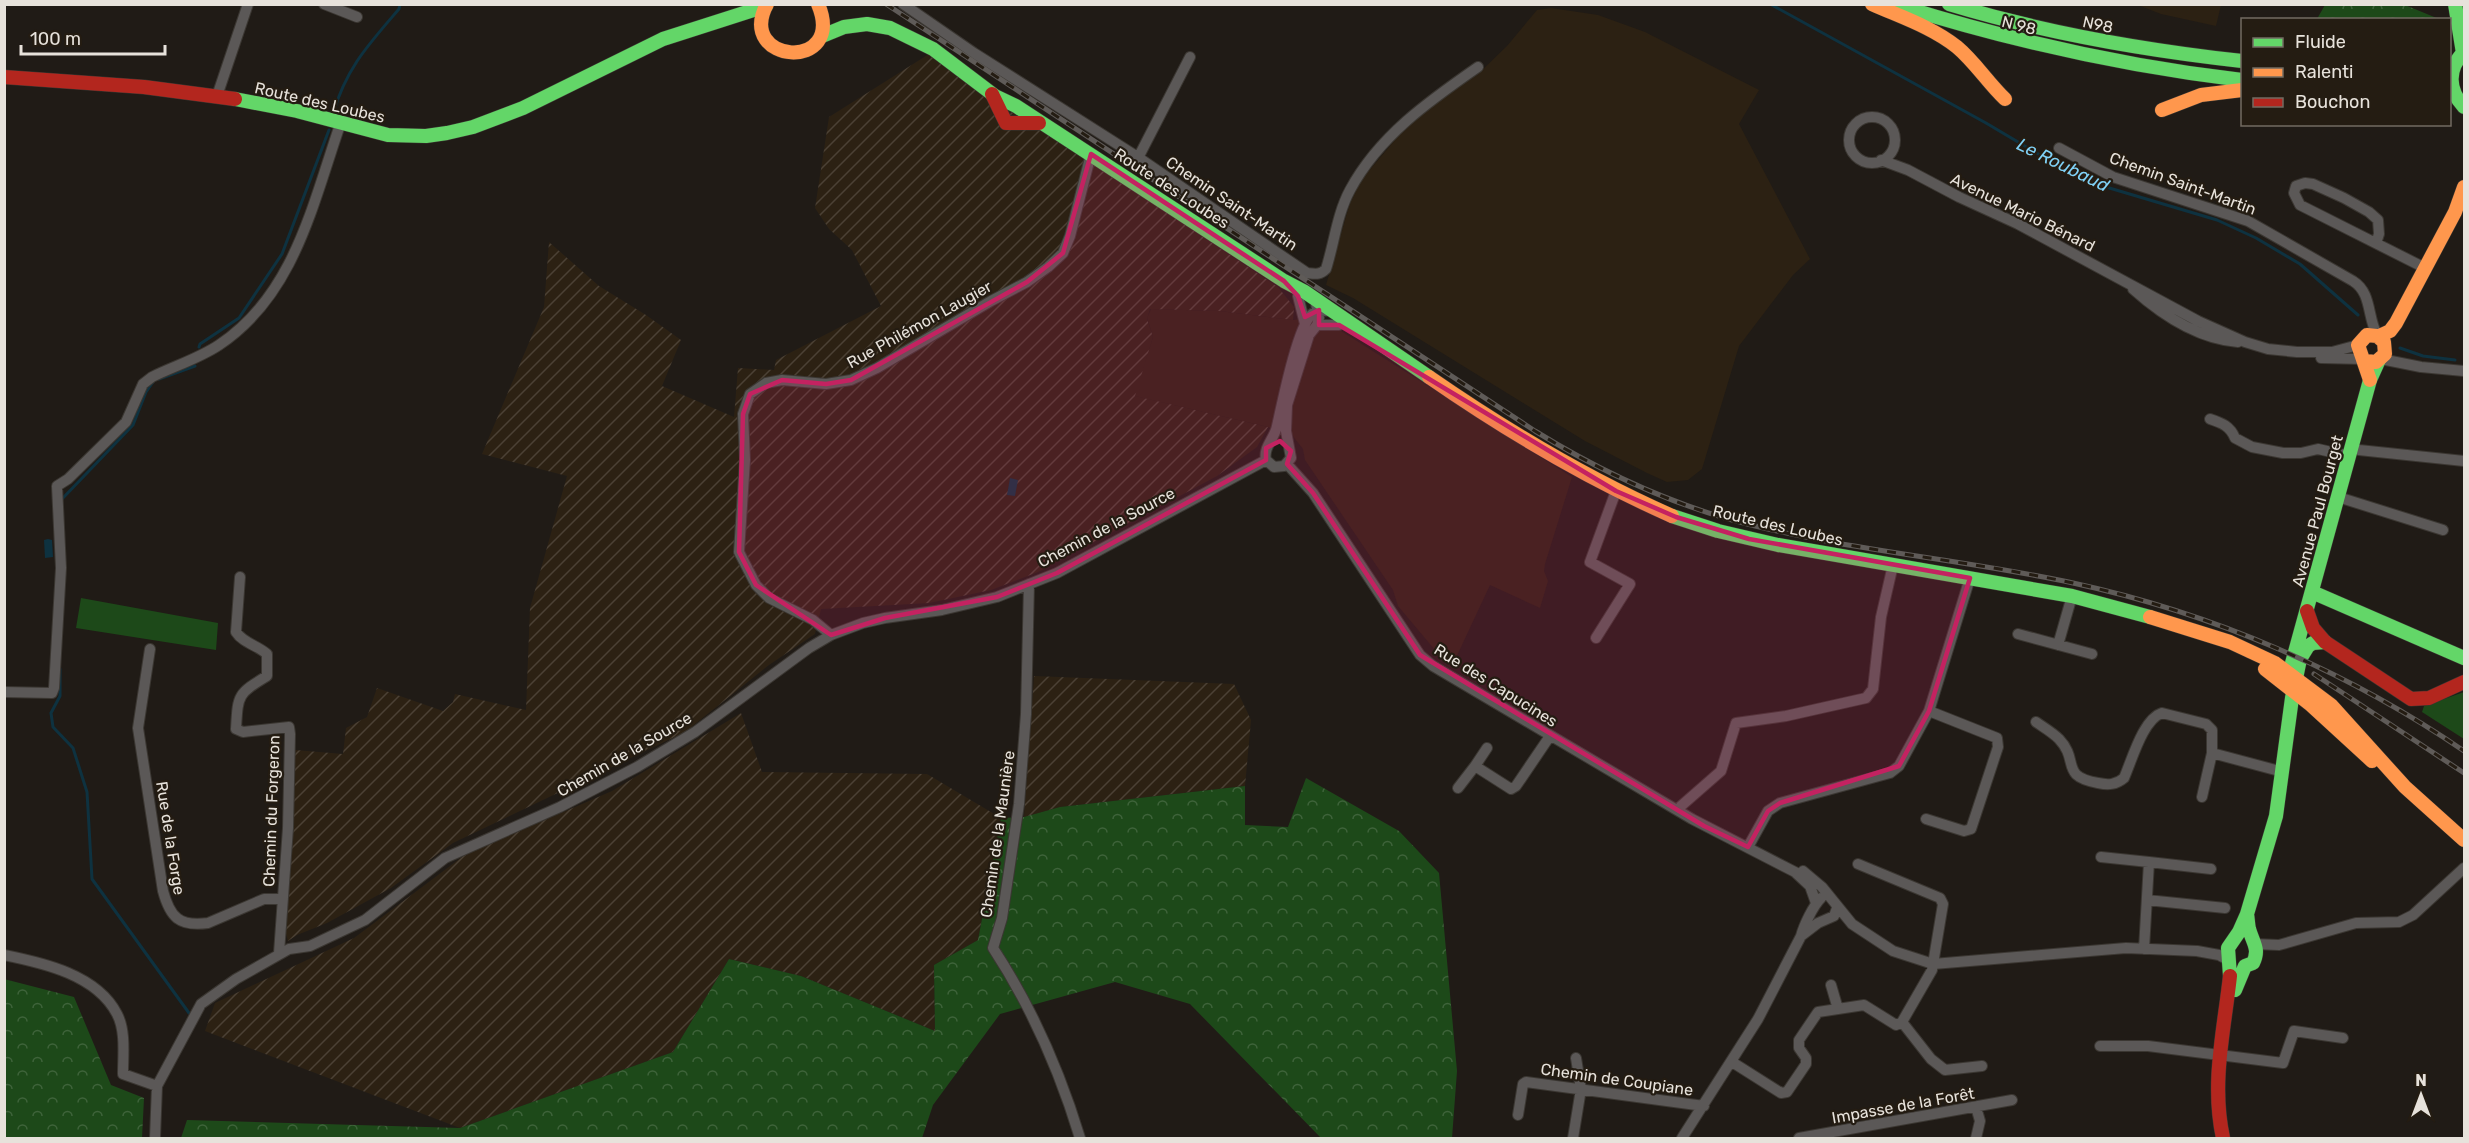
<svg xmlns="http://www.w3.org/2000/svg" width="2469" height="1143" font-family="Rubik,sans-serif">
	<defs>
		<pattern id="industrial-furrows" width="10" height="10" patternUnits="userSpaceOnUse" patternTransform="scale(1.5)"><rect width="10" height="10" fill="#2c2113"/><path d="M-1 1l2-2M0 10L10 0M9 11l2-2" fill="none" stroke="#4b4135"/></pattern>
		<pattern id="forest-crowns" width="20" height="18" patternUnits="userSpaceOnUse" patternTransform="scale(1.5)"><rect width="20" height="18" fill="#1d4919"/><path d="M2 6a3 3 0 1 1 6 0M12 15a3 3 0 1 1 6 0" fill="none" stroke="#3e633a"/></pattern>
	</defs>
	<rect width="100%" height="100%" fill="#201b16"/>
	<path fill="#2c2113" d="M2138,5H2221L2216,26L2161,14Z
		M1551,8L1598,15L1645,32L1759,90L1739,124L1810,259L1793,275L1739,346L1702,469L1688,480L1667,482L1647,473L1585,441L1353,298L1326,285L1350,203L1361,180L1401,133L1440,98L1477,75L1507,46L1537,10Z
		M1151,309L1220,311L1293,320L1319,317L1572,477L1545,564L1544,571L1548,581L1540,608L1490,585L1454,662L1435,650L1398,606L1393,590L1305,460L1303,449L1292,435L1268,427L1134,396L1153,337L1147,318Z"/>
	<path fill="url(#industrial-furrows)" d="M929,54L1278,287L1294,307L1293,320L1220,311L1150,309L1147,319L1153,337L1135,396L1268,427L1257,447L1217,476L1038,572L991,590L929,603L821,609L815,634L769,665L685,732L453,843L391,888L327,923L297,935L288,941L285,930L295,750L343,754L346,728L367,717L377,688L443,711L453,702L455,694L526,710L530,608L567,476L482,454L544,307L549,242L599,286L646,315L681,340L662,386L734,417L738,368L774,370L776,360L881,306L852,250L829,229L815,208L829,117Z
		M1034,676L1234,684L1251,720L1245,786L1060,807L1024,817Z
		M741,713L762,772L927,774L1001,818L978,940L934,965L935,1031L801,976L729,959L673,1052L460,1128L205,1031L215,1003L354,938L466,854L612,791Z"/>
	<path fill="url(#forest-crowns)" d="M2325,5H2405L2439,19H2317Z
		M1306,778L1399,831L1439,873L1457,1071L1452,1138H1321L1190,1004L1115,982L1000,1014L933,1105L922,1138H181L187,1120L460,1128L673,1052L729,959L801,976L935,1031L934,965L978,940L1001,818L1024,817L1060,807L1245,786V825L1288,827Z
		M4,979L74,997L111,1085L144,1098L142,1138H5Z"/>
	<path fill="#1d4919" d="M81,598L218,623L216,650L76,628Z
		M2464,692V739L2422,712L2424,706Z"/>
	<path fill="#0e3240" d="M1010,478L1018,480L1015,496L1007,495Z
		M48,539L52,540L53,557L45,558L44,540Z"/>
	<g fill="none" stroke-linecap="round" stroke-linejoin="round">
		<path stroke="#0e3240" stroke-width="3" d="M1770,4L1986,123L2060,167L2106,187L2217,220L2256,238L2300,264L2358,315
			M333,114C346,68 369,44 399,9L400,4
			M199,347L200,344L239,318L282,254L329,130
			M2400,348L2423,356L2455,360
			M159,379L195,366
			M61,500L133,425L146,392L153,382
			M60,669V696L51,713L53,727L73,748L87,792L92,879L189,1013"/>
		<defs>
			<path id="street" d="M324,4L357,17
				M903,4L974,53L1136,156L1307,273C1316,274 1320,275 1326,269C1334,244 1337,214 1350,190C1379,136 1429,101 1478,67
				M217,96L248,4
				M1849 140a23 23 0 1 1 46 0a23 23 0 1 1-46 0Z
				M2059,148L2113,177L2248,221L2353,281C2372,293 2367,316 2377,335
				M1138,158L1190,57
				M1881,160L1908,170L1959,197L2018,224L2198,321L2245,342L2268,349L2297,352H2332L2358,345
				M2376,243L2379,234L2378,220L2369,212L2344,198L2313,184L2305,183L2296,186L2294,193L2300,205L2425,268
				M2133,289C2162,315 2199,339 2238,342
				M1298,296L1305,324
				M1315,299L1319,318L1317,325L1309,335L1287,405L1286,431L1291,458L1284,466L1274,467L1266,460C1263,447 1275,438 1277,426C1282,404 1297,329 1311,315C1317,309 1325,311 1333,311
				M1317,325H1339
				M2321,358L2363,359
				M2381,359L2421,367L2464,371
				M2210,419C2222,423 2230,426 2235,438L2252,447L2283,453H2301L2318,449L2349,456
				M2352,447L2359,450L2464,461
				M1287,464L1313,493L1420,655L1433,666L1692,819L1795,872L1810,886L1816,903
				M2338,497L2443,530
				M240,577L236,632C243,643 257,645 267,654V676C237,694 238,695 236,729L243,732L289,727L290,734L288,828L279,953
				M1029,584L1026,714L1019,804L1002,918L993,948C1031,1006 1060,1072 1080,1138
				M2018,634L2092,654
				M831,635L813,620L769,598L756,585L739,552L745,460L743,414L750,394L766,383L782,380L826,384L851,380L877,368L991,301L1027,282L1048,267L1063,253L1070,236L1091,154
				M1596,638L1630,584L1590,562L1616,491
				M2058,645L2072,596
				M150,649L138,728L163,891C170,917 179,927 208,923L264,899H283
				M4,692L52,693L54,688L61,568L57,486L68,479L126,422L143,384L152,377C174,366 198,359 219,345C294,295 312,206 340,125
				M2036,722C2043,727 2052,732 2059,739C2080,761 2059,776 2098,783C2108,785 2116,785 2124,778C2132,760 2143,719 2162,713L2206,724L2212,730V753L2202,797
				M1487,748L1475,766L1511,789L1516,786L1550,736
				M2212,753L2283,772
				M1458,788L1475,766
				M1679,811L1681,806L1721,771L1736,723L1786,716L1866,698L1873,689L1881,617L1893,565
				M1926,819L1964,831L1971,829L1998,747L1997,738L1929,711
				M1748,847L1768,811L1780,803L1890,773L1899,766L1929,711L1970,578
				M2101,857L2149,862L2144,949
				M2149,862L2211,869
				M1803,871L1822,887L1852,924L1893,951L1933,964L2126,948L2197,951L2219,955L2230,961
				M2147,900L2225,908
				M1801,936L1818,923L1834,916L1837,908
				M2255,944L2279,945L2356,923L2399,922L2413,915L2464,868
				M4,955C44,963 97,975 117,1014C126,1031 123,1055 123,1074L157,1086
				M1831,985L1838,1009
				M1902,1022L1931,1059L1945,1070L1982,1066
				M2100,1046H2148L2283,1063L2294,1031L2343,1038
				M1732,1062L1781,1093L1787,1092L1806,1064V1058L1799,1048V1040L1818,1012L1864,1005L1896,1025L1902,1022L1932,970L1943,904L1940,898L1858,864
				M1518,1115L1523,1084L1526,1082L1704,1106
				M155,1138L157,1086L201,1004L236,979L289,949L310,946L365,920L445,858L560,807L637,767L695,732L809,648L831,635L863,623L885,618L942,610L997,597L1057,573L1266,460
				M1573,1138L1581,1089L1576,1058
				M1682,1138L1758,1019L1801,936C1804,925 1813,906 1821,898
				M1799,1138L2012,1100
				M1976,1138L1980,1121L1976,1107"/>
			<path id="fast" d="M1894,4C2008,40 2123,66 2242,80
				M1949,4C2045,33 2142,50 2242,61
				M2455,4L2463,53
				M822,36L844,27L867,24L890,28L933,49L995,96L1016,106L1284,281L1305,292L1429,377
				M2464,52C2447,69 2448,90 2464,107
				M235,99L297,111L388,135L426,136L447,133L473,127L523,108L663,39L766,6
				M1672,516L1718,531L1778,545L2072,596L2150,617
				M2312,592L2464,658
				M2292,663L2370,380L2379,360
				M2230,976L2228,948L2239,932L2247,914L2276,816L2292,698L2300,659L2308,646L2313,643L2325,642
				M2235,990L2245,966L2253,963C2260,949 2253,943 2249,929C2248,925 2248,919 2247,914"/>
			<path id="slow" d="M767,4C735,64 847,73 818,4
				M1872,4C1901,17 1932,27 1957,47C1975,62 1988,83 2005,99
				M2162,110L2201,95L2242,90
				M2379,336L2390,331L2396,323L2455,212L2464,187
				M2365,361L2376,362L2385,354L2384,342L2377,336L2367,335L2358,345L2370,380
				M1429,377C1507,431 1586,478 1672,516
				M2150,617L2230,642L2275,663L2331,705L2405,787L2464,840
				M2265,669L2311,705L2372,761"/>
			<path id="jam" d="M4,77L144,87L235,99
				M992,94L1006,123H1039
				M2307,611L2313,628L2325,642L2411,699L2429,698L2464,682
				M2223,1138C2211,1083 2224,1031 2230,976"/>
		</defs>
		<use href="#street" stroke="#3b3732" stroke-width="12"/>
		<use href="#fast" stroke="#3b3732" stroke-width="15"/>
		<use href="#slow" stroke="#3b3732" stroke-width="15"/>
		<use href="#jam" stroke="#3b3732" stroke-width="15"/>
		<use href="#street" stroke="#5b5857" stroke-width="10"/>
		<use href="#fast" stroke="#63d668" stroke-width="14"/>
		<use href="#slow" stroke="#ff974d" stroke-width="14"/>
		<use href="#jam" stroke="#b3261e" stroke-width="14"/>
		<defs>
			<path id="rail" d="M886,4L1535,431C1595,468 1657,498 1725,518C1838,550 1958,558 2073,583C2212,613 2347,671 2464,751
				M2314,674L2464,773"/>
		</defs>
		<use href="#rail" stroke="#5f5b58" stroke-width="5"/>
		<use href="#rail" stroke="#241c12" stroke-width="3" stroke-dasharray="9" stroke-linecap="butt"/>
	</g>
	<path fill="#c42261" fill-opacity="0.2" stroke="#c42261" stroke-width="4.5" stroke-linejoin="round" d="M1091,154L1284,281L1298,296L1305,317L1319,310V325H1339L1616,491L1676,517L1749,539L1970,578L1929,711L1899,766L1780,803L1768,811L1748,847L1704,826L1420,655L1313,493L1287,464L1291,451L1280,441L1266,448V460L1057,573L997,597L885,618L831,635L756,585L739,552L743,414L750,394L782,380L826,384L851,380L1027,282L1063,253Z"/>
	<g text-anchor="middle" stroke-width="4.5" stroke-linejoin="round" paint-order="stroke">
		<g font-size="16" fill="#e7e2db" stroke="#241c12">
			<text transform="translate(2098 24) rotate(12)" y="6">N98</text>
			<text transform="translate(2019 25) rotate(14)" y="6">N 98</text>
			<text transform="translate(320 102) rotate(13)" y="6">Route des Loubes</text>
			<text transform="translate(2183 183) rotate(20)" y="6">Chemin Saint-Martin</text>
			<text transform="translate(1172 188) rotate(33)" y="6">Route des Loubes</text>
			<text transform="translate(1232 203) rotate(34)" y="6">Chemin Saint-Martin</text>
			<text transform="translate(2023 212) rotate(26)" y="6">Avenue Mario Bénard</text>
			<text transform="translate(919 324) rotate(-29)" y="6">Rue Philémon Laugier</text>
			<text transform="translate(2317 511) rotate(-75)" y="6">Avenue Paul Bourget</text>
			<text transform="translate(1778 525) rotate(13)" y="6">Route des Loubes</text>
			<text transform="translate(1106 527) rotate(-28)" y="6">Chemin de la Source</text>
			<text transform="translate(1496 685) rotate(32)" y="6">Rue des Capucines</text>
			<text transform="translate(624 754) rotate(-30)" y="6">Chemin de la Source</text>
			<text transform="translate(271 811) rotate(-88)" y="6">Chemin du Forgeron</text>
			<text transform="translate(997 834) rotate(-82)" y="6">Chemin de la Maunière</text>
			<text transform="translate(171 838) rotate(81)" y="6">Rue de la Forge</text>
			<text transform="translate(1617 1079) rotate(8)" y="6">Chemin de Coupiane</text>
			<text transform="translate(1903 1105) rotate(-10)" y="6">Impasse de la Forêt</text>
		</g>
		<g font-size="18" font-style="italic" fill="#80d2f7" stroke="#241c12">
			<text transform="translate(2063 165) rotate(26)" y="6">Le Roubaud</text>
		</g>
	</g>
	<rect width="2469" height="1143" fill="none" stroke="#e7e2db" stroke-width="12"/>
	<rect x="2241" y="18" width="210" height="108" fill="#241c12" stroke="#726b62" stroke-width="1.5"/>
	<rect x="2253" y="38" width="30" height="9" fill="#63d668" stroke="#726b62" stroke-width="1.5"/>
	<text x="2295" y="48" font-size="18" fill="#e7e2db">Fluide</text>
	<rect x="2253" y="68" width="30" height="9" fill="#ff974d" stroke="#726b62" stroke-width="1.5"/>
	<text x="2295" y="78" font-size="18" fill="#e7e2db">Ralenti</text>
	<rect x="2253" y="98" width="30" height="9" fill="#b3261e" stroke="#726b62" stroke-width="1.5"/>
	<text x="2295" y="108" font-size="18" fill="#e7e2db">Bouchon</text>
	<g transform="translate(2421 1095)" stroke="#241c12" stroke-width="4.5" paint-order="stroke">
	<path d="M0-4.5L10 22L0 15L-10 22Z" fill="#e7e2db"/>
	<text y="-9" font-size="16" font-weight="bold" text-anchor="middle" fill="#e7e2db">N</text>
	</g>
	<path d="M21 45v9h144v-9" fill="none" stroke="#e7e2db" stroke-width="3"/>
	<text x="30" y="45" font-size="18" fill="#e7e2db" stroke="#241c12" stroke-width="4.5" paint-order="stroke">100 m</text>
</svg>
